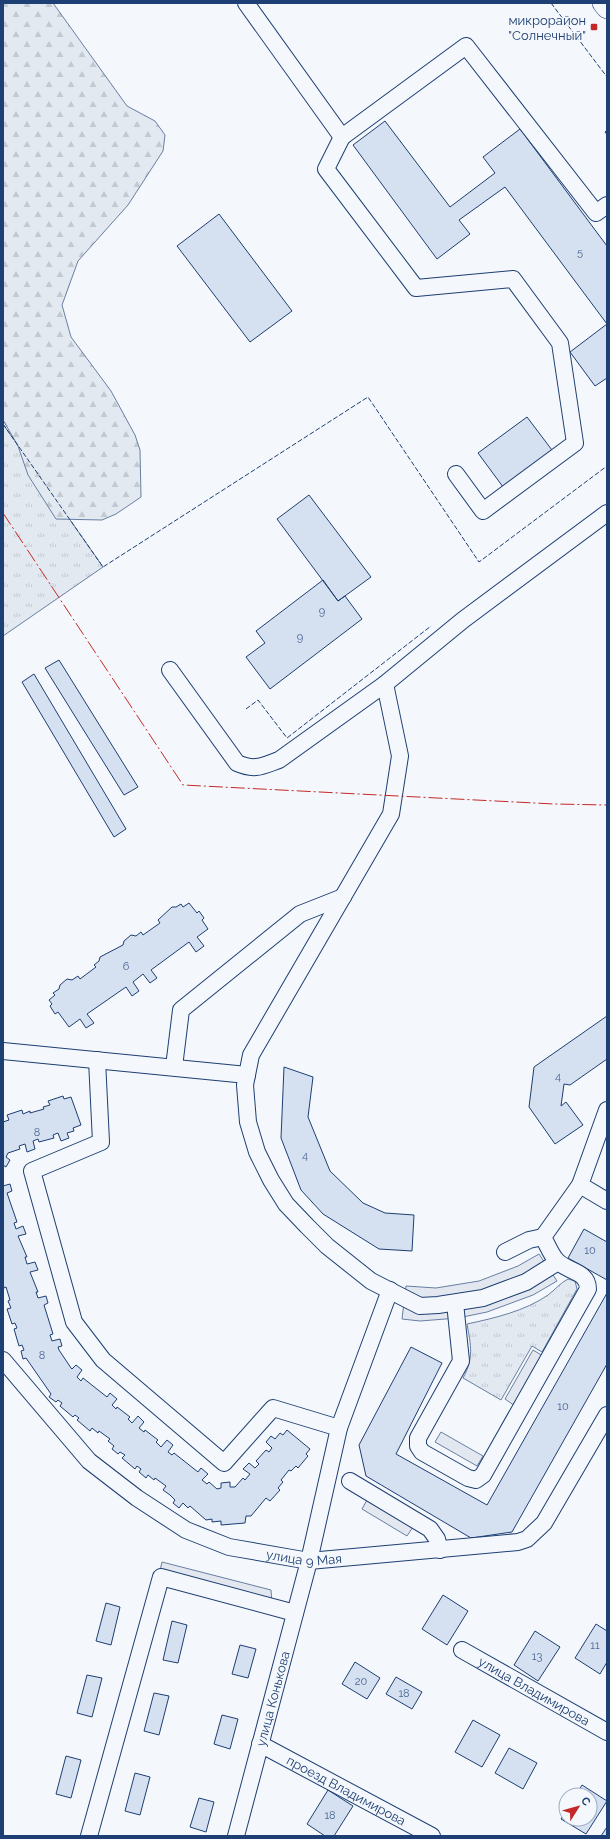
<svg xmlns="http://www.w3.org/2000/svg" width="610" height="1839" font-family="Raleway,sans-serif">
	<defs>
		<pattern id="grass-tufts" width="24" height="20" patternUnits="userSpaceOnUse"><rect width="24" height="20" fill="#e3e9f0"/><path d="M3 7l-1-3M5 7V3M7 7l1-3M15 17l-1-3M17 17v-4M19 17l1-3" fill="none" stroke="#c2c9d1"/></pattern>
		<pattern id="forest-firs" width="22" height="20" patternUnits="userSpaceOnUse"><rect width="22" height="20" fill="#e3e9f0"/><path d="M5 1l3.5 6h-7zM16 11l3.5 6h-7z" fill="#c2c9d1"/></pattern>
	</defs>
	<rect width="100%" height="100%" fill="#f4f7fb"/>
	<path fill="url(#grass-tufts)" stroke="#687fa3" d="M3,424L103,567L3,636Z
		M568,1279L575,1281L577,1289L542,1352L532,1346L501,1400L463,1378C474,1358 471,1346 467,1324C495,1318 525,1311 548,1295C555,1290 560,1283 568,1279Z"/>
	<path fill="url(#forest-firs)" stroke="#687fa3" d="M3,3H53L127,106L155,121L165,135L163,151L128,205L78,261L62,305L71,337L111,391L135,435L140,450L141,497L116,514L102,520L56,519L28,475L18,446L3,420Z"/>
	<path fill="#e3e8f0" stroke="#687fa3" d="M539,1254L557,1281L533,1295L487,1312L458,1318L420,1321L402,1319L406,1286L436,1288L479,1281L518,1266Z
		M533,1350L543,1356L515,1406L505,1399Z
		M441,1432L483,1456L477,1466L435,1442Z
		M367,1500L413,1527L407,1536L362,1509Z
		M162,1562L271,1590L272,1604L159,1575Z"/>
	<path fill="#d5e0f0" stroke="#1d3f73" d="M385,121L450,207L495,173L483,157L520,129L607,246V378L595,386L570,352L607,324L505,187L459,220L470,234L437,259L353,145Z
		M219,214L292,311L250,342L177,246Z
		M527,417L558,458L509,495L478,453Z
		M309,495L371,577L338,601L277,519Z
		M323,580L338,601L345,596L362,619L270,689L246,657L265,643L256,631Z
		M59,660L138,787L124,795L45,668Z
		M34,674L126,829L114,837L22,682Z
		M189,903L197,913L199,911L204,918L202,920L208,929L197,937L204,946L196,952L189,942L151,970L157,978L150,983L143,974L133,982L139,991L132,996L126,987L87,1014L94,1023L86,1028L80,1019L69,1027L58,1012L55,1014L50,1006L52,1004L49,1000L55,995L53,993L59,989L60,985L67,979L72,980L78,976L80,979L96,967L94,965L99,961L100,957L123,945L124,941L131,935L136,936L141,932L143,935L160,923L158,920L172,907H176L181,904L183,907Z
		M607,1016V1059L570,1085L564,1084L561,1106L566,1102L583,1125L555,1144L529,1107L534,1067Z
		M284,1067L313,1077L308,1117L330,1171L363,1203L385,1213L414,1215L412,1251L379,1249L323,1214L301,1190L281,1138Z
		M63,1096L64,1099L71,1097L81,1125L73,1128L74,1131L67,1133L69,1138L61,1141L58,1133L53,1135L54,1138L39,1142L38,1139L33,1141L35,1149L27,1152L25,1144L19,1146L20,1149L8,1153L6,1157L10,1160L6,1167L3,1165V1122L9,1120L7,1115L22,1110L23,1114L30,1111V1113L44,1109L43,1107L50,1105L48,1101Z
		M10,1184L12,1191L7,1193L17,1222L14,1223L16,1229L23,1226L26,1234L18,1236L27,1257H25L27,1264L35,1262L38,1270L30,1272L38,1292H36L38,1298L46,1296L48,1303L44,1305L53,1334L50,1335L52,1341L60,1339L62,1346L58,1347L59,1350L71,1368L72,1369L76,1365L82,1370L77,1377L81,1381L83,1378L107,1397L110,1393L117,1399L112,1405L116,1409L117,1407L130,1417L128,1419L132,1423L138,1416L144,1422L139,1428L144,1432L145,1430L158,1440L156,1442L161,1447L167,1440L173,1445L168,1452L172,1455L174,1453L198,1472L201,1468L208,1474L202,1480L207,1484L209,1482L217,1489L221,1488V1483L230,1482V1487H235L243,1478L245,1480L250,1474L243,1469L249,1463L255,1468L259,1464L256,1461L266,1450L269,1452L272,1448L266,1442L271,1436L275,1439L280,1433L283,1435L287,1430L310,1449L306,1454L308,1456L298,1468L296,1466L291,1471L289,1470L281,1480L283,1482L278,1488L280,1490L270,1501L266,1498L251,1516H246L245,1523L221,1525V1521L212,1522V1519L206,1520L190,1506L188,1508L183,1503L179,1508L173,1503L175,1500L170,1495L163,1490L166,1486L155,1478L154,1480L148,1475L146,1478L139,1472L141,1469L137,1466L135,1469L122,1458L125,1455L120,1452L118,1454L112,1449L114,1446L108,1441L110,1439L99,1431L98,1433L92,1428L90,1431L77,1420L79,1418L75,1415L73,1417L60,1406L62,1403L58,1400L56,1402L49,1397L51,1394L26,1358L23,1359L21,1351L24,1350L22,1345L19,1346L14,1329L17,1328L15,1323L12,1324L7,1309L11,1308L8,1301L10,1300L6,1287L4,1288L3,1284V1186Z
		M584,1229L607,1242V1280L568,1258Z
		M607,1293V1364L512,1532L471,1538L366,1476L359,1445L411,1347L442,1363L396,1454L487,1505Z
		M443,1595L468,1611L447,1645L422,1629Z
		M106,1603L120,1607L111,1645L96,1641Z
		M172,1621L187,1625L178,1663L163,1660Z
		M596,1624L607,1631V1662L600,1674L575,1658Z
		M535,1631L560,1647L538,1681L514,1665Z
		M240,1645L256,1649L248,1678L232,1674Z
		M355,1662L380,1678L367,1699L342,1684Z
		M87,1675L102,1678L92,1717L77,1713Z
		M396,1677L422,1692L412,1709L386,1694Z
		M154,1693L169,1696L159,1735L144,1731Z
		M222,1715L238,1719L230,1749L214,1744Z
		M473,1720L500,1735L482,1767L455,1752Z
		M509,1748L537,1763L523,1789L495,1773Z
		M66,1756L81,1760L71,1798L56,1794Z
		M135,1773L150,1777L140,1815L125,1811Z
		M582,1785L607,1801L586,1834L561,1819L566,1811V1819H590V1795H576Z
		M328,1790L353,1806L334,1836H325L307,1824Z
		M199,1798L214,1802L206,1832L190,1827Z
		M607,1827V1836H601Z"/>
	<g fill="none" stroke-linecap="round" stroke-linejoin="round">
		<defs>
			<g id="minor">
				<path d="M246,3L342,137L466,46L596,213L607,205"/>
				<path d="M342,137L326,169L416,288L513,279L560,343L575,443L483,511L456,474"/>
				<path d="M170,670L237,763C255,771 262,766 279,760L385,684L463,620L607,513"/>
				<path d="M385,684L400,756L391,814L251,1055L245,1085L248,1122L257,1152L271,1180L286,1204L307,1226L327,1246L371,1281L420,1306L438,1305L483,1298L507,1289L526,1282L558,1262"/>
				<path d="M3,1051L247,1075"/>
				<path d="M97,1060L101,1142L32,1171L74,1322L103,1360L224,1463L273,1408L339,1428"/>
				<path d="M174,1067L181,1010L300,914L343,897"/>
				<path d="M607,1110L580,1185L607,1201"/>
				<path d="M505,1252L529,1240L543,1237"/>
				<path d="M455,1303L461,1361L418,1438V1446L422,1452L468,1478L476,1480L483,1475L588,1289C588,1271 568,1272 557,1261C551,1255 547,1244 543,1237L580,1185"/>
				<path id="s1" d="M3,1360L89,1461L137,1498L186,1530L229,1547L309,1561L518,1542L527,1539L544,1523L607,1415"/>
				<path d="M350,1481L430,1529L437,1539L440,1550"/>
				<path id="s2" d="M462,1650L607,1732"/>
				<path id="s3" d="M260,1744L432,1836"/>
				<path d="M89,1836L161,1577L295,1613"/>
				<path id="s4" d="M236,1836L309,1561L339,1428L390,1290"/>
			</g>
			<path id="major" d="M603,3L607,8"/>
		</defs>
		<use href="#minor" stroke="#1d3f73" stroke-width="18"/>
		<use href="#major" stroke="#1d3f73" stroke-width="22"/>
		<use href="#minor" stroke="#f4f7fb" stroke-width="16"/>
		<use href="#major" stroke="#f4f7fb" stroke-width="21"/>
		<path stroke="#1d3f73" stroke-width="1" stroke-dasharray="5 2" stroke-linecap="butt" d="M551,3L607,77
			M607,130L605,132L607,135
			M3,424L103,567L368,397L479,562L607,466
			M246,709L258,700L287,738L431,626"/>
		<path stroke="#c62828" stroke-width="1" stroke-dasharray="14 3 2 3" stroke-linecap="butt" d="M3,513L183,785L554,804L607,805"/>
	</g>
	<rect fill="#c62828" stroke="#f4f7fb" stroke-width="1.5" x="590" y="23" width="8" height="8" rx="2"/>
	<g text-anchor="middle" stroke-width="3" stroke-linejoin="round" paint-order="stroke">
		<g font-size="11" fill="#4b6792">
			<text x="580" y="256">5</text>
			<text x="322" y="615">9</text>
			<text x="300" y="641">9</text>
			<text x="126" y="970">6</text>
			<text x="558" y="1080">4</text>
			<text x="37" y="1136">8</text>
			<text x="305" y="1159">4</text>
			<text x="590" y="1254">10</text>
			<text x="42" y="1359">8</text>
			<text x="563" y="1410">10</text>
			<text x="595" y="1649">11</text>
			<text x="537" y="1660">13</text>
			<text x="361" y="1685">20</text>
			<text x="404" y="1697">18</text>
			<text x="330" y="1819">18</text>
		</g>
		<g font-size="13" fill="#1d3f73" stroke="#f4f7fb" text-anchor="end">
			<text x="586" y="25">микрорайон<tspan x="586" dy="15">"Солнечный"</tspan></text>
		</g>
		<g font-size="13" fill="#1d3f73" stroke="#f4f7fb">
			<text dy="5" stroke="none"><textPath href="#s1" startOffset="374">улица 9 Мая</textPath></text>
			<text dy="5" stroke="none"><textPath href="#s2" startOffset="83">улица Владимирова</textPath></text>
			<text dy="5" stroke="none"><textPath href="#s4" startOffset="142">улица Конькова</textPath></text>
			<text dy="5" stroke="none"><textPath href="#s3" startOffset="98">проезд Владимирова</textPath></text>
		</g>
	</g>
	<rect width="610" height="1839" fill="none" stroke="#1d3f73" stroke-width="8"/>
	<g transform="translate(578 1807) rotate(53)"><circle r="19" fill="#f4f7fb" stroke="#9eadc5"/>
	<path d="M0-3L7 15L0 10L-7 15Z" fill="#c62828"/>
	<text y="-6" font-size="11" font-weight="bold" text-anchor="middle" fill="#1d3f73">С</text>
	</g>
</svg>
